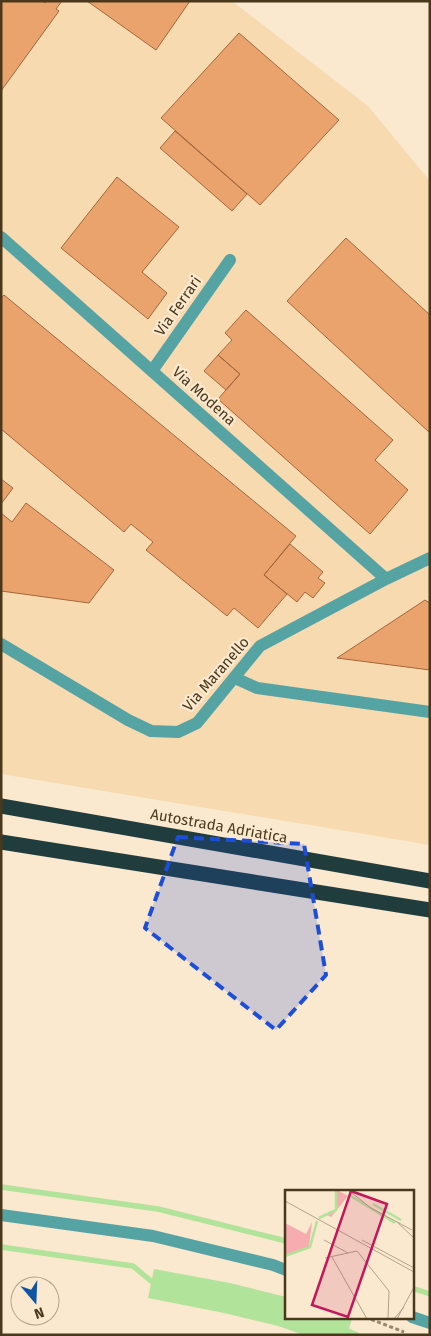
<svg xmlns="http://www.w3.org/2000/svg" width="431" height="1336" font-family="'Fira Sans',sans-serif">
	<rect width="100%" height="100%" fill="#fae8cf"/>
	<path fill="#f8dab1" d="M1,1H232L368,106L430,181V845L1,774Z"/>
	<path fill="#b1e39a" d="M154,1269L230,1283L286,1297V1317H346L352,1319L347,1335H304L278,1326L224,1313L148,1298Z"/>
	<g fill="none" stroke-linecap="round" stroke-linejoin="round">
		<path stroke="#b1e39a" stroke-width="5.5" d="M1,1187L158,1209L286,1241
			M1,1247L133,1266L151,1281
			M412,1288L430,1294
			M348,1331L357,1335"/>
	</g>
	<path fill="#eba36e" stroke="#a1673b" d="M1,1H42L45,3L46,1H62L56,9L59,11L1,91Z
		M87,1H190L156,50Z
		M239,33L339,120L260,205L161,118Z
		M175,131L247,194L232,211L160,148Z
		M117,177L179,227L142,272L167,293L148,319L61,248Z
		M346,238L430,315V433L287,301Z
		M4,295L296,536L264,575L287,594L258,628L234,608L227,616L146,550L153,542L131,524L124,532L1,429V298Z
		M246,310L393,440L375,460L408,490L370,534L218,399L240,374L218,355L232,340L225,333Z
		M218,355L240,374L226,390L204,371Z
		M1,479L13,488L1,504Z
		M26,503L114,570L89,603L1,591V513L12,522Z
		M290,544L323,572L318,578L325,583L313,598L305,592L297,602L264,575Z
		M425,600L430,603V670L337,658Z"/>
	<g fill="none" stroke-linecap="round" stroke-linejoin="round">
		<path stroke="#99876d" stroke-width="3" stroke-dasharray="4 2.5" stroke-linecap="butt" d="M365,1317L404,1332"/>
		<path stroke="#56a3a4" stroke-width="12" d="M1,237L386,579
			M152,371L230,260
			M1,644L128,720L151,731L178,732L197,723L260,646L386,579L430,558
			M235,678L257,688L430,712
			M1,1215L153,1236L273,1265L286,1270
			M412,1317L430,1323"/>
		<path stroke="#203c3c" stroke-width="15" d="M1,806L430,881
			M1,842L430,910"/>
	</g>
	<path fill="#1d4ed8" fill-opacity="0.2" stroke="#1d4ed8" stroke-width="4" stroke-dasharray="10 6" stroke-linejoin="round" d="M178,837L304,844L326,975L276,1030L145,928Z"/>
	<g text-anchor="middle" stroke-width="4.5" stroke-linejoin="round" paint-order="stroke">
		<g font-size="15" fill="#4a381d" stroke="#fae8cf">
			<text transform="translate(178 306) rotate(-55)" y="5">Via Ferrari</text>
			<text transform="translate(204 396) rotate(42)" y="5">Via Modena</text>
			<text transform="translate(216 674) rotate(-49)" y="5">Via Maranello</text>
			<text transform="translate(219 826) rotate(10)" y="5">Autostrada Adriatica</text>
		</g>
	</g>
	<g transform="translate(285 1190)">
		<rect width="129" height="129" fill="#fae8cf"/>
		<path d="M52,0L63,6L46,27L40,24L51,20ZM27,32L24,57L0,66V33L21,44Z" fill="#f7acaf"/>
		<path fill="none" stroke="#b1e39a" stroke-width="2.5" d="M64,5L110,33M88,14L116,30M34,28L51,20V0M0,66L25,57L32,31"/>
		<path fill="none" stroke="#b4a288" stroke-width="1" d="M0,0H17M63,0L86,18L127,40M0,11L129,82M112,32L129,48M39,50L63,63M77,50L129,78M47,67L82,129M40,68L72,61L104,101L103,129M109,129L119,117M112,129L129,97"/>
		<path fill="#c2185b" fill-opacity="0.15" stroke="#c2185b" stroke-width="2.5" d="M66,1L102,14L63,127L27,115Z"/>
		<rect width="129" height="129" fill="none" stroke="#4a381d" stroke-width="2.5"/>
	</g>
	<rect width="431" height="1336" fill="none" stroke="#4a381d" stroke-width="5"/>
	<g transform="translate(35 1301) rotate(161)"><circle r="24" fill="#fae8cf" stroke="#b4a288"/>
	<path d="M0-4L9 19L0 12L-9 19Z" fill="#1055a4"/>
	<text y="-8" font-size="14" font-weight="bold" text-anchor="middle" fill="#4a381d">N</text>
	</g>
</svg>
